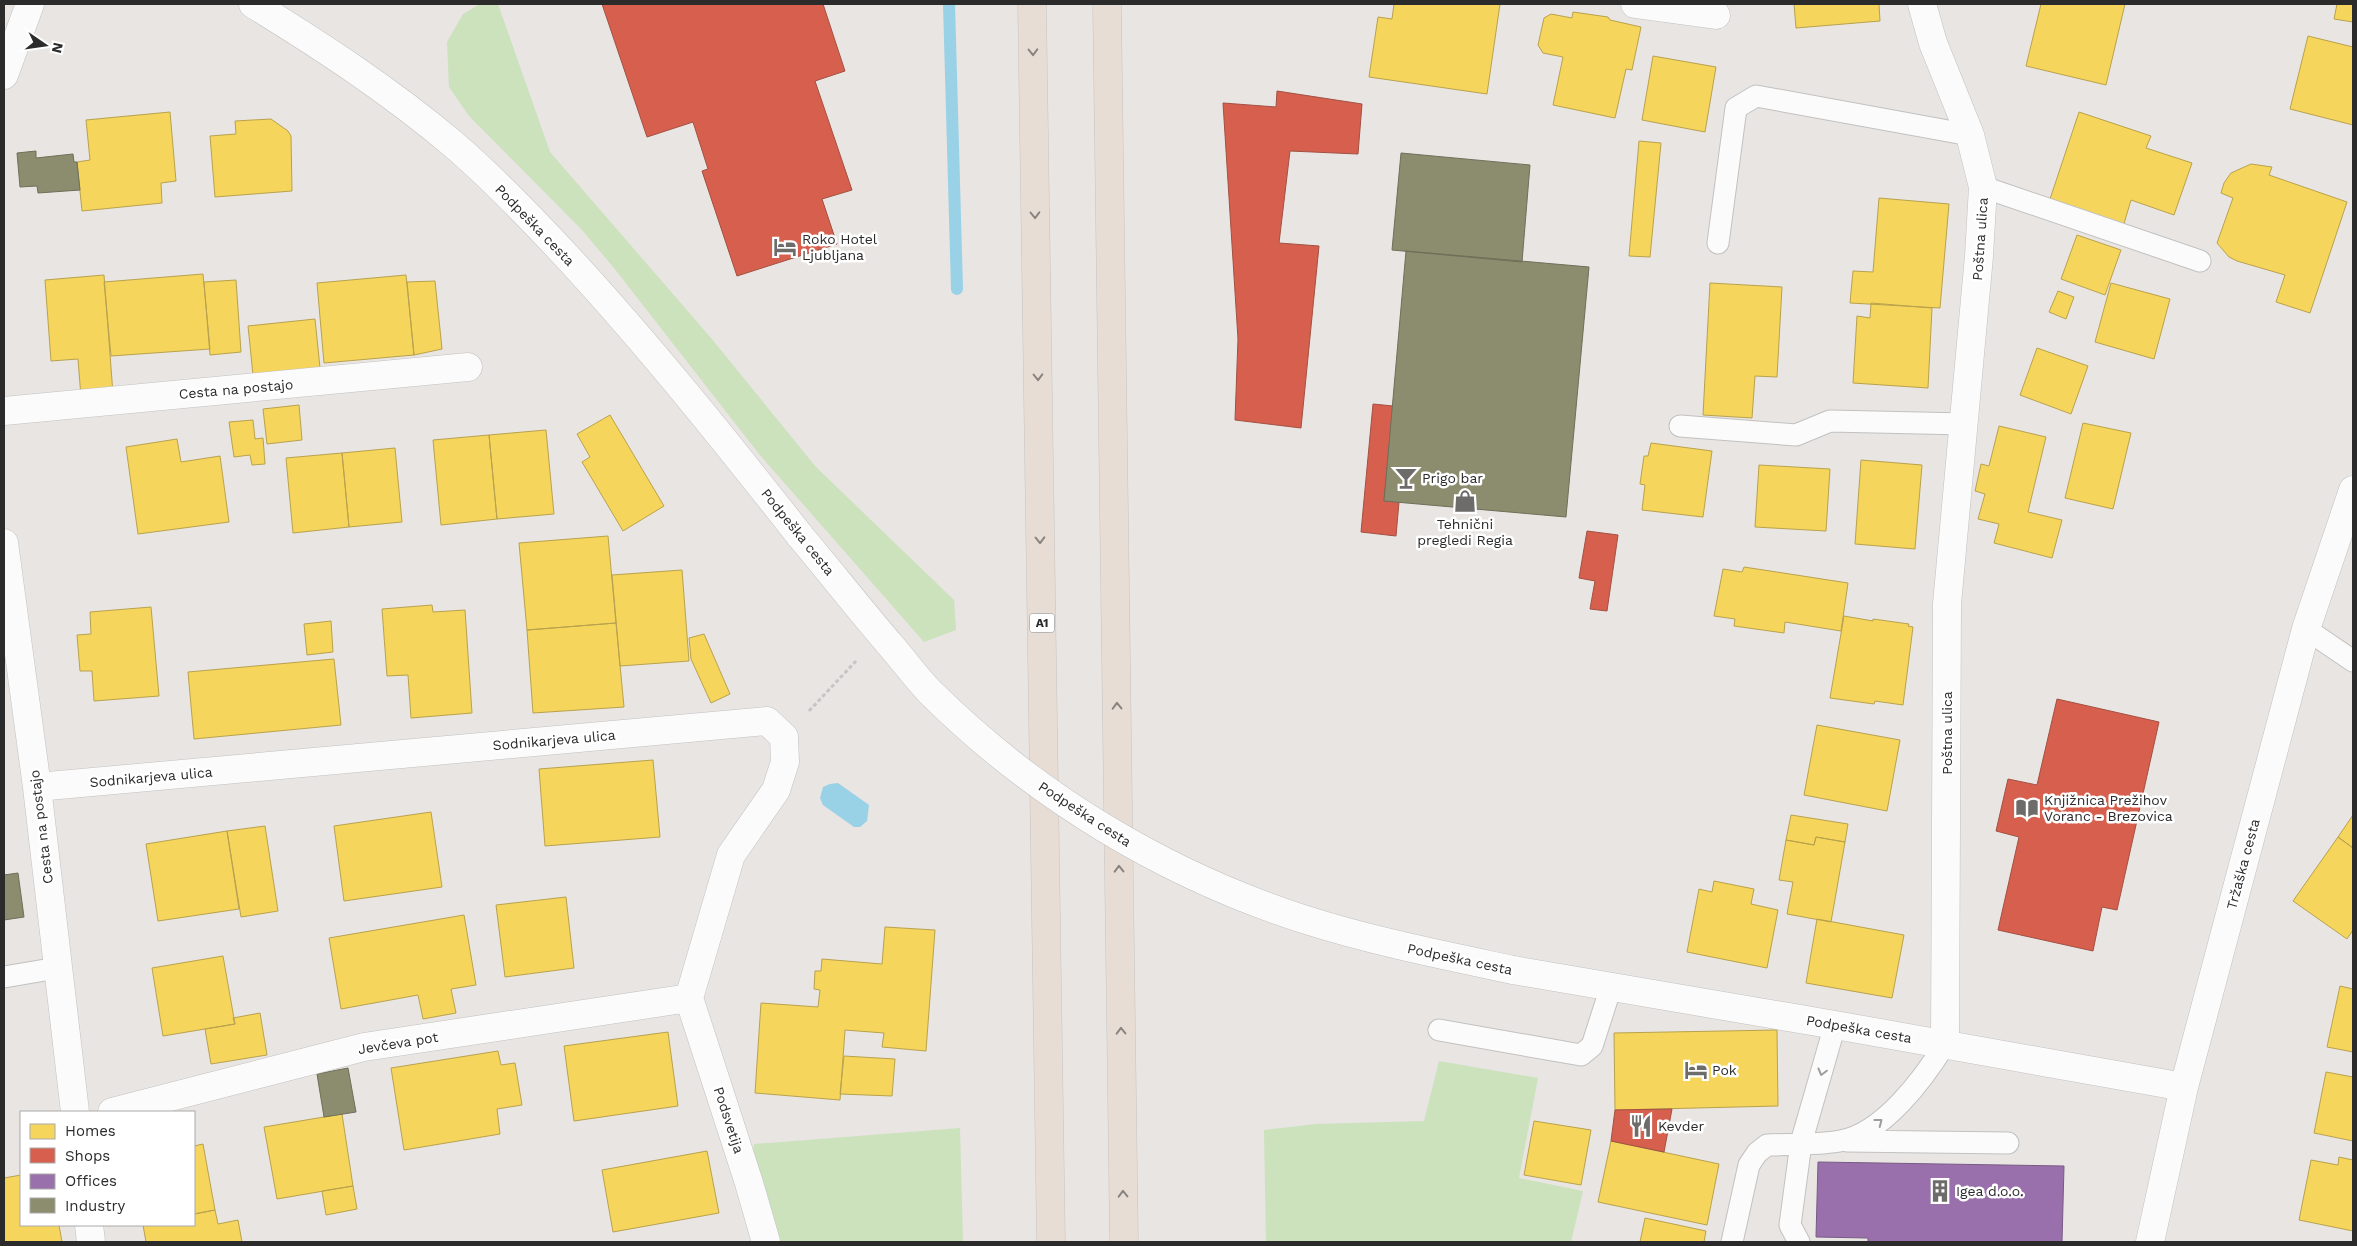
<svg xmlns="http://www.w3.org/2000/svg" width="2357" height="1246" font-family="'Work Sans',sans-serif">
	<rect width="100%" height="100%" fill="#e8e5e2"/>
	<path fill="#cbe2bd" d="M480,4H498L550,152L711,338L816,467L954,600L956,630L924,642L759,454L614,268L582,230L469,116L449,87L447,42L463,14Z
		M1439,1061L1538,1078L1519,1178L1583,1191L1571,1242H1266L1264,1130L1316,1124L1424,1121Z
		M960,1128L963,1242H777L753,1160L754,1144Z"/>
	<path fill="#99d1e6" d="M838,783L869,805L867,821L860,827H854L823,805L820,798L823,787L830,784Z"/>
	<path fill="#f6d55c" stroke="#b9a24d" d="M1394,4H1500L1487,94L1369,77L1378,17L1392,19Z
		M1794,4H1879L1880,21L1796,28Z
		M2041,4H2125L2106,85L2026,66Z
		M2337,4H2353V22L2334,19Z
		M1573,12L1608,17L1610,20L1641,27L1632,70L1626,69L1615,118L1553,105L1563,57L1543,53L1538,45L1544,18L1551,14L1572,18Z
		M2308,36L2353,47V125L2290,109Z
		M1653,56L1716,67L1705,132L1642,120Z
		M170,112L176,181L161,183L162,203L82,211L77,162L90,160L86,120Z
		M2079,112L2151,136L2146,148L2192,163L2174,215L2131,200L2123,227L2049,202Z
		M271,119L288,131L291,136L292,191L215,197L210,136L236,134L235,121Z
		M1639,141L1661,143L1650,257L1629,256Z
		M2251,164L2272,167L2269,175L2347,202L2310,313L2276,302L2285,275L2237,261L2229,257L2217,243L2233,198L2221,193L2224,183L2231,173Z
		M1879,198L1949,204L1940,308L1850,303L1853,271L1873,272Z
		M2077,235L2121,250L2105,295L2061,279Z
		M203,274L210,349L111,356L104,282Z
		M104,275L113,394L81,397L78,359L51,361L45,280Z
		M406,275L414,355L324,363L317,283Z
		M236,280L241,352L210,355L204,282Z
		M435,281L442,349L414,355L407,282Z
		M1710,283L1782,287L1777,377L1755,376L1752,418L1703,415Z
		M2111,283L2170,299L2154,359L2095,342Z
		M2058,291L2074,297L2066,319L2049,312Z
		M1871,303L1932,308L1928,388L1853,383L1857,316L1870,318Z
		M315,319L320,368L253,375L248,326Z
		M2037,348L2088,366L2071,414L2020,395Z
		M299,405L302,440L267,444L263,409Z
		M610,415L664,506L623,531L582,462L590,457L577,434Z
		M253,420L255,439L263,438L265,464L252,465L250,455L234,457L229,422Z
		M2083,423L2131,433L2113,509L2065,498Z
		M1999,426L2046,437L2028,512L2062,520L2052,558L1994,543L1999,524L1978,519L1985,494L1975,491L1981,464L1989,466Z
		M546,430L554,514L497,519L489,435Z
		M489,435L497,519L441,525L433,440Z
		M177,439L181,462L220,456L229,522L138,534L126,447Z
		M1651,443L1712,451L1703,517L1642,510L1645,485L1640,484L1644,456H1648Z
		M395,448L402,522L349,527L342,453Z
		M342,453L349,527L293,533L286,458Z
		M1861,460L1922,465L1915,549L1855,544Z
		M1759,465L1830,469L1826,531L1755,527Z
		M608,536L616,623L527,630L519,543Z
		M1744,567L1848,583L1841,631L1785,622L1784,633L1734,626L1735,619L1714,616L1723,569L1742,572Z
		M682,570L689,661L620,666L612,575Z
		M432,605L433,612L465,610L472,713L411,718L408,675L387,676L382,609Z
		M151,607L159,696L94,701L92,671H80L77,635L91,634L90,612Z
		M1844,616L1873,621V619L1909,624L1908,626L1913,627L1903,705L1875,701L1874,704L1830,698Z
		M331,621L333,652L307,655L304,624Z
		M616,623L624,707L533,713L527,630Z
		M704,634L730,694L711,703L691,659L689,638Z
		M334,659L341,725L194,739L188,672Z
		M1817,725L1900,740L1887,811L1804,795Z
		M653,760L660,837L545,846L539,769Z
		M431,812L442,887L344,901L334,826Z
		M1791,815L1848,824L1845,842L1816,837L1814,845L1786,840Z
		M2353,815V848L2338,837Z
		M265,826L278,911L241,917L227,831Z
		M227,831L239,909L158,921L146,844Z
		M1816,837L1845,842L1831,922L1787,914L1793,882L1779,880L1786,840L1814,845Z
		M2338,837L2353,848V930L2347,939L2293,901Z
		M1714,881L1754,889L1751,904L1778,910L1767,968L1687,952L1699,889L1712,892Z
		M566,897L574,968L505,977L496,905Z
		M464,915L476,985L451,989L456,1013L423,1019L418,995L341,1009L329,938Z
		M1817,919L1904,935L1892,998L1806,983Z
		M885,927L935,930L926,1051L882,1047L884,1033L845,1030L840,1100L755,1093L761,1003L818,1007L820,990L814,989L815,971H821L822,959L882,964Z
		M223,956L235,1024L163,1036L152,968Z
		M2340,986L2353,989V1052L2327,1047Z
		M260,1013L267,1055L211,1064L205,1029L235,1024L233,1018Z
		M1777,1030L1778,1106L1615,1110L1614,1033Z
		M668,1032L678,1106L574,1121L564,1046Z
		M498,1051L501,1065L515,1063L522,1105L497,1109L500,1134L404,1150L391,1068Z
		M844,1056L895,1059L892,1096L840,1094Z
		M2326,1072L2353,1077V1141L2314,1133Z
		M342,1114L353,1186L277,1199L264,1127Z
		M1534,1121L1591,1130L1581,1185L1524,1175Z
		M1611,1141L1719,1164L1707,1225L1598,1202Z
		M203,1144L215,1210L194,1214V1146Z
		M707,1151L719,1213L613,1232L602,1170Z
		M2339,1157L2353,1160V1231L2299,1220L2311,1160L2338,1165Z
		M21,1175V1225H59L62,1242H4V1178Z
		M353,1186L357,1209L326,1215L322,1191Z
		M215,1210L218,1224L238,1220L242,1242H146L143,1225H194V1214Z
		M1645,1218L1706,1231L1704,1242H1640Z"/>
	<path fill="#d6604d" stroke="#a35043" d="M602,4H823L845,71L815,81L852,190L822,199L837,244L737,276L702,171L708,169L693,122L647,137Z
		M1277,91L1362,104L1358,154L1290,151L1279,243L1319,246L1301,428L1235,420L1238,339L1223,103L1276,107Z
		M1373,404L1393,406L1384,501L1399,502L1396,536L1361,532Z
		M1587,531L1618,535L1607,611L1590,609L1595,581L1579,578Z
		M2057,699L2159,722L2117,910L2102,907L2093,951L1998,930L2019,837L1996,831L2008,779L2037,785Z
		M1672,1109L1664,1152L1611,1141L1615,1110Z"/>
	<path fill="#9970ab" stroke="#785b85" d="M1818,1162L2064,1166L2062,1242H1868V1238L1816,1237Z"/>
	<path fill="#8c8c6e" stroke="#6f6f5a" d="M36,151V158L73,154L74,162H77L80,190L38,193L37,186L20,187L17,153Z
		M1401,153L1530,165L1522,262L1392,250Z
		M1406,251L1589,267L1566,517L1384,501Z
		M18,873L24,917L4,920V875Z
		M348,1068L356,1112L324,1117L317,1074Z"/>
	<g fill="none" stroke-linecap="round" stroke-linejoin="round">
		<path stroke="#99d1e6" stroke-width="12" d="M949,4L957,289"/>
		<defs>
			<path id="service" d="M1983,187L2200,261
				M1718,243L1736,108L1756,96L1970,135
				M1680,426L1796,435L1830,421L1965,424
				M2306,629L2353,661
				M4,977L57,968
				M1439,1030L1581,1055L1592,1046L1611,987
				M1847,1141L2008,1143
				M1732,1242L1749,1165L1757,1153L1767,1145C1791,1144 1817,1145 1840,1141C1883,1134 1924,1078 1945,1044
				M1799,1242L1790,1225L1801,1143L1835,1025"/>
			<path id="minor" d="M1635,4L1716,15
				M1922,4L1933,43L1970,135L1983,187L1979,256L1947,604L1945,1044
				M4,75L30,4
				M4,411L468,367
				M4,543L37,787L75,1112
				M37,787L767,721L784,737L785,762L776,790L731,855L689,998
				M689,998L749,1183L766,1242
				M112,1112L364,1047L689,998
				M89,1225L91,1242"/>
			<path id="secondary" d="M253,4C323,47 390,91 453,144C495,180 533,220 571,261C652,349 727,443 801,537
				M1513,970L1835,1025L2184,1087
				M2150,1242L2184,1087L2306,629L2353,490"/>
			<path id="motorway" d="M1032,4L1051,1242
				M1107,4L1124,1242"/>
		</defs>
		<use href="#service" stroke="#c2c1c1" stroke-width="23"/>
		<use href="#minor" stroke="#c2c1c1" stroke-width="29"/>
		<use href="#secondary" stroke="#c2c1c1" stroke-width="29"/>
		<use href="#motorway" stroke="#c5c3c2" stroke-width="29"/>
		<path stroke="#c6c6c6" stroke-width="3" stroke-dasharray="4 2.5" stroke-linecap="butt" d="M809,711L856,661"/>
		<use href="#service" stroke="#fcfbfb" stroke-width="21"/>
		<use href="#minor" stroke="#fcfbfb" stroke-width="28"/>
		<use href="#secondary" stroke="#fcfbfb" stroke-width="28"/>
		<use href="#motorway" stroke="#e8ddd4" stroke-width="28"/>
		<defs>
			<path id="secondary-bridge" d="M801,537C832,574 861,611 892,647C905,662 917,679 931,693C1035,796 1164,874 1303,919C1372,941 1442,955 1513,970"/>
		</defs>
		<use href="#secondary-bridge" stroke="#c2c1c1" stroke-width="29" stroke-linecap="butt"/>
		<use href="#secondary-bridge" stroke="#fcfbfb" stroke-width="28"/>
	</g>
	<defs><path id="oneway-chevron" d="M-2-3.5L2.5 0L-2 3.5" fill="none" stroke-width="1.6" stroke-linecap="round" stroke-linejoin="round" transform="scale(1.25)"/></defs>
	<g stroke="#8a8480">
		<use href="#oneway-chevron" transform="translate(1033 52) rotate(89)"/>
		<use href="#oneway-chevron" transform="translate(1035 215) rotate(89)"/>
		<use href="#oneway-chevron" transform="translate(1038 377) rotate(89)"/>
		<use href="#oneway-chevron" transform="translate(1040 540) rotate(89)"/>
		<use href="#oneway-chevron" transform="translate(1117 706) rotate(-91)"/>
		<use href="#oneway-chevron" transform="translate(1119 869) rotate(-91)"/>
		<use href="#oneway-chevron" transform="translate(1121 1031) rotate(-91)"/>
		<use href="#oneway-chevron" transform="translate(1123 1194) rotate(-91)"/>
	</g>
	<g stroke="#9e9d9d">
		<use href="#oneway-chevron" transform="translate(1822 1072) rotate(105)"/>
		<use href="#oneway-chevron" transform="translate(1879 1122) rotate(-38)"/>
	</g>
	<defs>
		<symbol id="hotel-bare" viewBox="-9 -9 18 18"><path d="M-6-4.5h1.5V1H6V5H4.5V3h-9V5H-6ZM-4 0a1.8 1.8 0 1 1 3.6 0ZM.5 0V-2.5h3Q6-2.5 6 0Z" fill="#6d6c6b" stroke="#fff" stroke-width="2.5" paint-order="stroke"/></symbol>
		<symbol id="bar-bare" viewBox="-9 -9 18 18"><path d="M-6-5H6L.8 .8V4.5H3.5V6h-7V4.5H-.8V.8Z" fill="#6d6c6b" stroke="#fff" stroke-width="2.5" paint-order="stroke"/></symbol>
		<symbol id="shop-bare" viewBox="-9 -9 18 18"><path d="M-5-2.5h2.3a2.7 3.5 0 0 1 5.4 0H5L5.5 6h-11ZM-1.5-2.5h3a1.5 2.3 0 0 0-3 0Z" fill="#6d6c6b" stroke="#fff" stroke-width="2.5" paint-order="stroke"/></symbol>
		<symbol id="library-bare" viewBox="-9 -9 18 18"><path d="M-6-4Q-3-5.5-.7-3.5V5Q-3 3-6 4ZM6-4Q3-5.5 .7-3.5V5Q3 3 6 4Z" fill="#6d6c6b" stroke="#fff" stroke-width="2.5" paint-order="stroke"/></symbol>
		<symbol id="restaurant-bare" viewBox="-9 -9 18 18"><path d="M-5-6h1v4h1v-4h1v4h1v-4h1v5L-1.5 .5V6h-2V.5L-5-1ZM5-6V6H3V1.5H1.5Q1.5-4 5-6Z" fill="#6d6c6b" stroke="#fff" stroke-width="2.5" paint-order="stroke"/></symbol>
		<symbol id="building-bare" viewBox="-9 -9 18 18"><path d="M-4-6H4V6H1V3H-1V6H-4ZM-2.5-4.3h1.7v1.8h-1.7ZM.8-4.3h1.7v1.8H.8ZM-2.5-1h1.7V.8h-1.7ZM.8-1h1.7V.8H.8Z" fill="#6d6c6b" stroke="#fff" stroke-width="2.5" paint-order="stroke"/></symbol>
	</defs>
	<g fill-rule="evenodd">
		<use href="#hotel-bare" x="769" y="231" width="32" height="32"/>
		<use href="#bar-bare" x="1390" y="462" width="32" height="32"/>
		<use href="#shop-bare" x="1449" y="485" width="32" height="32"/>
		<use href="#library-bare" x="2011" y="792" width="32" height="32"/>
		<use href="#hotel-bare" x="1680" y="1054" width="32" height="32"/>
		<use href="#restaurant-bare" x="1625" y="1110" width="32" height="32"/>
		<use href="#building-bare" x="1924" y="1175" width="32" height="32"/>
	</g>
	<g text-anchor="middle" stroke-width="5" stroke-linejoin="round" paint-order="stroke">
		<rect fill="#fff" stroke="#6b6b6b" stroke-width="1" x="1029.5" y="613.5" width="25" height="19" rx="4"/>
		<g font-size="12" font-weight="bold" fill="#2b2b2b">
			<text x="1042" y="627">A1</text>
		</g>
		<g font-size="14" fill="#2b2b2b" stroke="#fff">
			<text transform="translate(535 225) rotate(46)" y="5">Podpeška cesta</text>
			<text transform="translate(1980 239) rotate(-86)" y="5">Poštna ulica</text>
			<text transform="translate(236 389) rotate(-5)" y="5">Cesta na postajo</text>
			<text transform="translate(798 532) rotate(51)" y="5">Podpeška cesta</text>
			<text transform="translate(1947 733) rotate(-90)" y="5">Poštna ulica</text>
			<text transform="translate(554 740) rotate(-5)" y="5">Sodnikarjeva ulica</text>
			<text transform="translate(151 777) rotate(-5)" y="5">Sodnikarjeva ulica</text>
			<text transform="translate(1085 814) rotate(33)" y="5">Podpeška cesta</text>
			<text transform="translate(41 827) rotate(-97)" y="5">Cesta na postajo</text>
			<text transform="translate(2243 864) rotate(-75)" y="5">Tržaška cesta</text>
			<text transform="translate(1460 959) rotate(12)" y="5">Podpeška cesta</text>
			<text transform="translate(1859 1029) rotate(10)" y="5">Podpeška cesta</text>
			<text transform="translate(398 1043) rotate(-9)" y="5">Jevčeva pot</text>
			<text transform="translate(729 1120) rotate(72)" y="5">Podsvetija</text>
		</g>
		<g font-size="14" fill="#2b2b2b" stroke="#fff" text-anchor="start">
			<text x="802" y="244">Roko Hotel<tspan x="802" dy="16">Ljubljana</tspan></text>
			<text x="1422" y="483">Prigo bar</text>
			<text x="1465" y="529" text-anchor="middle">Tehnični<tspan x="1465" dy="16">pregledi Regia</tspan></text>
			<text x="2044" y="805">Knjižnica Prežihov<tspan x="2044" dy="16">Voranc - Brezovica</tspan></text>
			<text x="1712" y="1075">Pok</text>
			<text x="1658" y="1131">Kevder</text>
			<text x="1956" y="1196">Igea d.o.o.</text>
		</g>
	</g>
	<rect width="2357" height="1246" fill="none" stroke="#2b2b2b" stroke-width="10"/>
	<rect x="20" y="1111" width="175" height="115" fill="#ffffff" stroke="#aaaaaa"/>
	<rect x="30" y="1124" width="25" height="15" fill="#f6d55c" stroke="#aaaaaa"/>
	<text x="65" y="1136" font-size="15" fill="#2b2b2b">Homes</text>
	<rect x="30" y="1148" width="25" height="15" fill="#d6604d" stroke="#aaaaaa"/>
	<text x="65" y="1161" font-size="15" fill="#2b2b2b">Shops</text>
	<rect x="30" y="1174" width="25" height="15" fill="#9970ab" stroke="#aaaaaa"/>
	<text x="65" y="1186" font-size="15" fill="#2b2b2b">Offices</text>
	<rect x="30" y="1198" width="25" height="15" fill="#8c8c6e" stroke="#aaaaaa"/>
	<text x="65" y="1211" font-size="15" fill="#2b2b2b">Industry</text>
	<g transform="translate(45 45) rotate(103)" stroke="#ffffff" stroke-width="4" paint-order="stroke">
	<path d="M0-4L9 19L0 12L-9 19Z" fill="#2b2b2b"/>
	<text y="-8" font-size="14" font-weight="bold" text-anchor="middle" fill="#2b2b2b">N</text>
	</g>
</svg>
